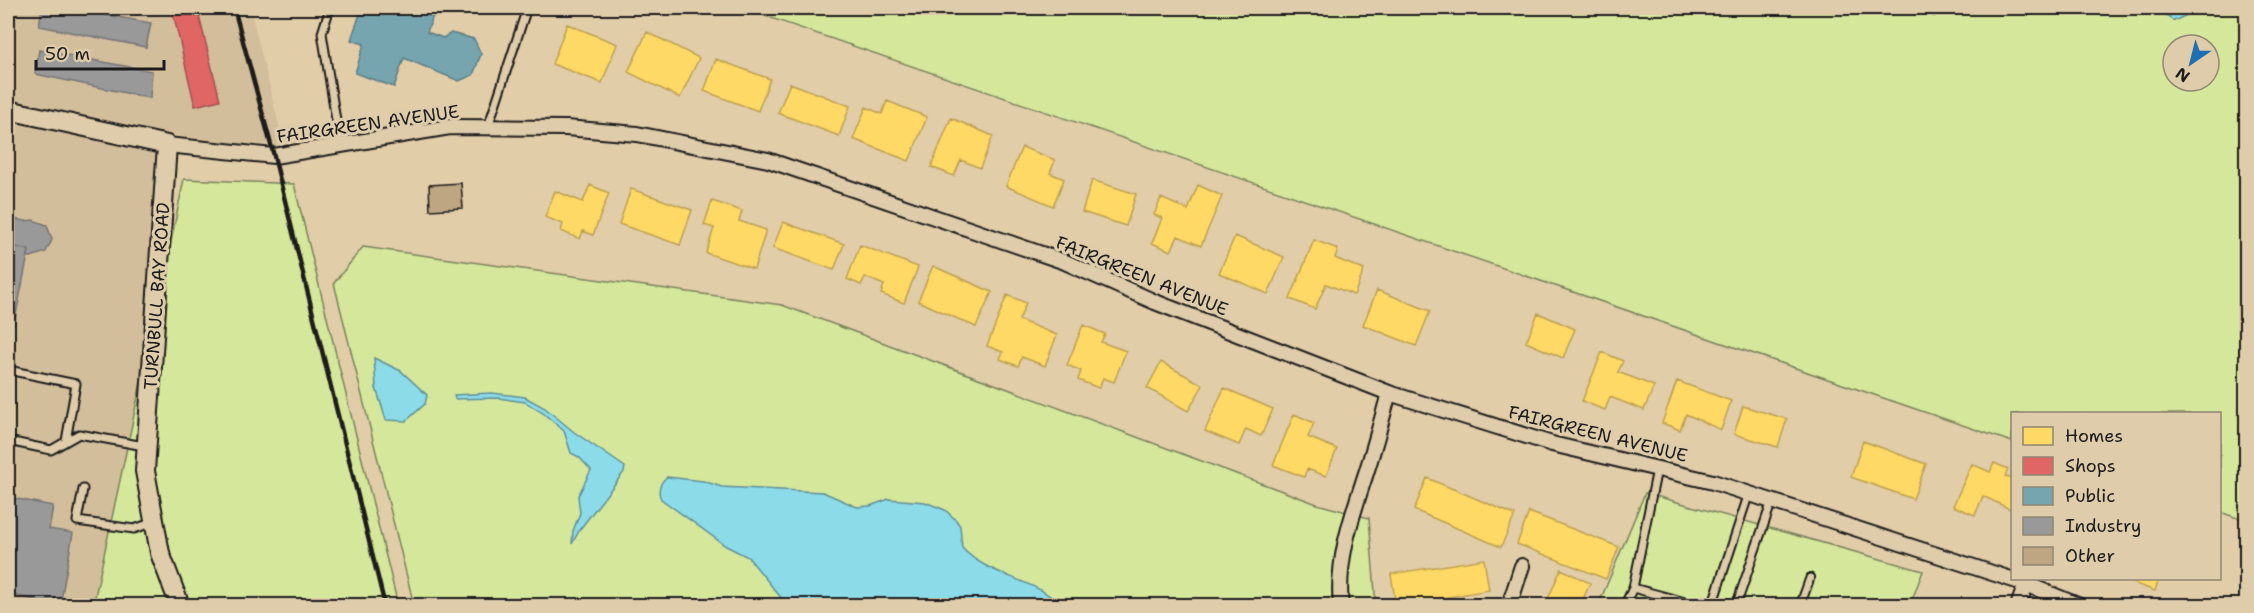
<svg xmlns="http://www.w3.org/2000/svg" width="2254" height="613" font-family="'Shantell Sans',sans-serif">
	<rect width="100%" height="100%" fill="#e2cda9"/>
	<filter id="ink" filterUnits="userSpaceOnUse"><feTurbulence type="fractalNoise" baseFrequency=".0167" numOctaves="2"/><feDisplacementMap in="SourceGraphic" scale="12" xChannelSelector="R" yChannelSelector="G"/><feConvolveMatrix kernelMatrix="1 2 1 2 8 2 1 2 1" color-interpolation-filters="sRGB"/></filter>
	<g filter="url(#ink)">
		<path fill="#d3be9b" d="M8,8H250L284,145L237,144L169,135L8,100Z
			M8,120L158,153L143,373L93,605L8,606Z"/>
		<path fill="#d5e79b" stroke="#78825c" stroke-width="1.5" fill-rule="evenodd" d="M742,8H2246V521L2220,512V414H2012V442ZM2173,45H2209V81H2173Z
			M184,179L294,184L398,605H190L169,549L154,469L169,251Z
			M363,247L782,305L1317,504L1369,518L1376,605H414L334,283Z
			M143,373L136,474L151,556L170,605L93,606Z
			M1645,493L1923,571L1910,605L1598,606Z"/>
		<path fill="#8cdbe9" stroke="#5f8f97" stroke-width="1.5" d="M2157,8H2188L2189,14L2174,21Z
			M374,358L401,371L427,395L425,404L406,421L386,420L376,388Z
			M492,393L525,397L545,408L574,432L625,467L624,472L580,529L572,544L573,531L580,513L578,496L591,470L579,457L571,453L564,431L543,413L525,402L498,398L455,399L454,395Z
			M667,477L703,481L722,487L823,492L857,507L870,506L889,499L925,502L945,510L956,520L960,526L962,548C989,577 1034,578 1061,605H787L748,557L726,546L661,499C657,491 660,482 667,477Z"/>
		<path fill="#ffd966" stroke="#bba050" stroke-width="1.5" d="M567,24L617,44L602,83L552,64Z
			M647,32L699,58L680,98L628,72Z
			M716,59L770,79L758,111L704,91Z
			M790,83L850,106L839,136L778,113Z
			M887,101L927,117L909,161L853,139L866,107L882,114Z
			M951,118L993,136L980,168L961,160L954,176L931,167Z
			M1022,147L1055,160L1050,173L1064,179L1053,206L1006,186Z
			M1092,180L1136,194L1126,226L1082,212Z
			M590,185L609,193L593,235L583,231L580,239L561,231L563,224L545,217L555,191L583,202Z
			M1198,185L1222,196L1201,246L1178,236L1171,251L1152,243L1162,218L1154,215L1161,198L1188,210Z
			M631,189L692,210L680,245L619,224Z
			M712,201L742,211L739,221L766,230L754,269L706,253L714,228L704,225Z
			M783,222L844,244L834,270L773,248Z
			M1235,236L1284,257L1268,294L1219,273Z
			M1314,240L1338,249L1335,258L1364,270L1354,295L1326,284L1315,309L1290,299Z
			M860,245L918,267L904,303L881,294L884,285L865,277L861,285L847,279Z
			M933,266L992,292L976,327L918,301Z
			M1377,290L1430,311L1416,346L1363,325Z
			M1007,295L1026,303L1019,320L1057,335L1045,366L1022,357L1018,366L1000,359L1003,352L987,346Z
			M1538,313L1575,329L1563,358L1526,342Z
			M1083,325L1105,334L1101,342L1126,351L1114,382L1103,378L1099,388L1078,380L1081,371L1067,365Z
			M1602,352L1623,361L1618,372L1654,386L1644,410L1610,397L1605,410L1582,401Z
			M1161,362L1203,385L1188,411L1147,388Z
			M1677,381L1731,401L1721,430L1686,414L1680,430L1662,423Z
			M1224,388L1273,409L1261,436L1246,429L1239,445L1205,431Z
			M1743,406L1787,419L1778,447L1734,434Z
			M1294,414L1314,423L1308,437L1337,449L1326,476L1307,469L1304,477L1273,465Z
			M1863,441L1926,464L1913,499L1851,477Z
			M1994,463L2008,469L2005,476L2012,479V510L1983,496L1975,515L1953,506L1972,464L1990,472Z
			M1427,478L1515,515L1501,547L1414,510Z
			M1529,512L1619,547L1606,579L1517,544Z
			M1484,559L1489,590L1396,606L1391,574Z
			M1561,569L1590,583L1580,606H1545Z
			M2131,578H2159L2155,591L2130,582Z"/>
		<path fill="#e06666" stroke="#a55050" stroke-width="1.5" d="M8,8H14L8,39Z
			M175,8H197L220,100L195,106L173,13L176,12Z"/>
		<path fill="#76a5af" stroke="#5b7c83" stroke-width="1.5" d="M362,8H436L427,32L443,38L451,33L474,39L481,54L473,75L459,81L404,58L394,87L355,73L364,44L351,40Z"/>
		<path fill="#999" stroke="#747474" stroke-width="1.5" d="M42,8H69L151,23L146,47L39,26Z
			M39,50L152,71L150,98L35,74Z
			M8,218L25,221L33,220L47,225L52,240L46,252L31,257H28L29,250L8,245Z
			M8,245L29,250L14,325L8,324Z
			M8,497L53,506L49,529L73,533L60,606L36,604V600L8,594Z"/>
		<path fill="#bea683" stroke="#1c1c1c" stroke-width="1.5" d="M1915,8H1937L1934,16Z
			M461,183L463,208L430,210L429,185Z"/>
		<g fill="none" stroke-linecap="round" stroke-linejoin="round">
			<defs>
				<path id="service" d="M330,8L322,33L340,145
					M488,127L527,8
					M8,370L76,384L66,441
					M8,441L51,450L79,434L144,446
					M83,489L77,521L134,529L154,522
					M1633,588L1657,469
					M1624,606L1633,588L1700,606
					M1712,606L1749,493
					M1736,606L1772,501
					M1800,606L1810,578"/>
				<path id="minor" d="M167,145L274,156L450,127L566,128L637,134L768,160L1065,262L1155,302L1389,393L1552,444L1713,482L2026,584L2080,606
					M1341,606C1336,558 1353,514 1367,470C1375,445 1382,419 1389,393
					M1509,606L1522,566
					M2018,606L2026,584"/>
				<path id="tertiary" d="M8,110L167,145L145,471L160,553L180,606"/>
			</defs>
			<use href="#service" stroke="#1c1c1c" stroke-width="11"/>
			<use href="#minor" stroke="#1c1c1c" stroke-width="18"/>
			<use href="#tertiary" stroke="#1c1c1c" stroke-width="22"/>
			<use href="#service" stroke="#deccaa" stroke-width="7"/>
			<use href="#minor" stroke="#deccaa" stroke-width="14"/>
			<use href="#tertiary" stroke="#deccaa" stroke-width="18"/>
			<path stroke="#1c1c1c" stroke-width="4.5" d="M234,8L274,156L385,606"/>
		</g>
	</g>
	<g text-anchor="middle" stroke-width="6" stroke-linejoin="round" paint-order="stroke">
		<g font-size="18" fill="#1c1c1c" stroke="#deccaa">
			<text transform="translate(368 124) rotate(-8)" y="6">FAIRGREEN AVENUE</text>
			<text transform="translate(1142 276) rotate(22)" y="6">FAIRGREEN AVENUE</text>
			<text transform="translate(157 296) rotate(-86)" y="6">TURNBULL BAY ROAD</text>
			<text transform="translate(1598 434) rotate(14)" y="6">FAIRGREEN AVENUE</text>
		</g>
	</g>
	<rect width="2254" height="613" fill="none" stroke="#deccaa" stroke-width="30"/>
	<rect x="15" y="15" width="2224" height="583" fill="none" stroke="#1c1c1c" stroke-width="2" filter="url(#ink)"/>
	<rect x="2011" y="412" width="210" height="168" fill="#deccaa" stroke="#908671" stroke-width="1.5"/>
	<rect x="2023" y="427" width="30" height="18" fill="#ffd966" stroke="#908671" stroke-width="1.5"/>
	<text x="2065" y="442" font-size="18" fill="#1c1c1c">Homes</text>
	<rect x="2023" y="457" width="30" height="18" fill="#e06666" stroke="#908671" stroke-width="1.5"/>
	<text x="2065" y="472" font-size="18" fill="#1c1c1c">Shops</text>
	<rect x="2023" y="487" width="30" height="18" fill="#76a5af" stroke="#908671" stroke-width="1.5"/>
	<text x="2065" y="502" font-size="18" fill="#1c1c1c">Public</text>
	<rect x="2023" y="517" width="30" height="18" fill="#999999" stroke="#908671" stroke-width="1.5"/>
	<text x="2065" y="532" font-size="18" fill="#1c1c1c">Industry</text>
	<rect x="2023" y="547" width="30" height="18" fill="#bea683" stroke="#908671" stroke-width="1.5"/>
	<text x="2065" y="562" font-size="18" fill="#1c1c1c">Other</text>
	<g transform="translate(2191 63) rotate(215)"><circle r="28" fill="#deccaa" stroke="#908671" stroke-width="1.5"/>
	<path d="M0-4.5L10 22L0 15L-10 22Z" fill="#1f6fb2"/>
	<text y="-9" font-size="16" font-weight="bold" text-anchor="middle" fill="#1c1c1c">N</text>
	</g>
	<path d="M36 60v9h128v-9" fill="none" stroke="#1c1c1c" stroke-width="3"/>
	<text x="45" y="60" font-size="18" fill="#1c1c1c" stroke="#deccaa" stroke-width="4.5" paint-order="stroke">50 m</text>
</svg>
